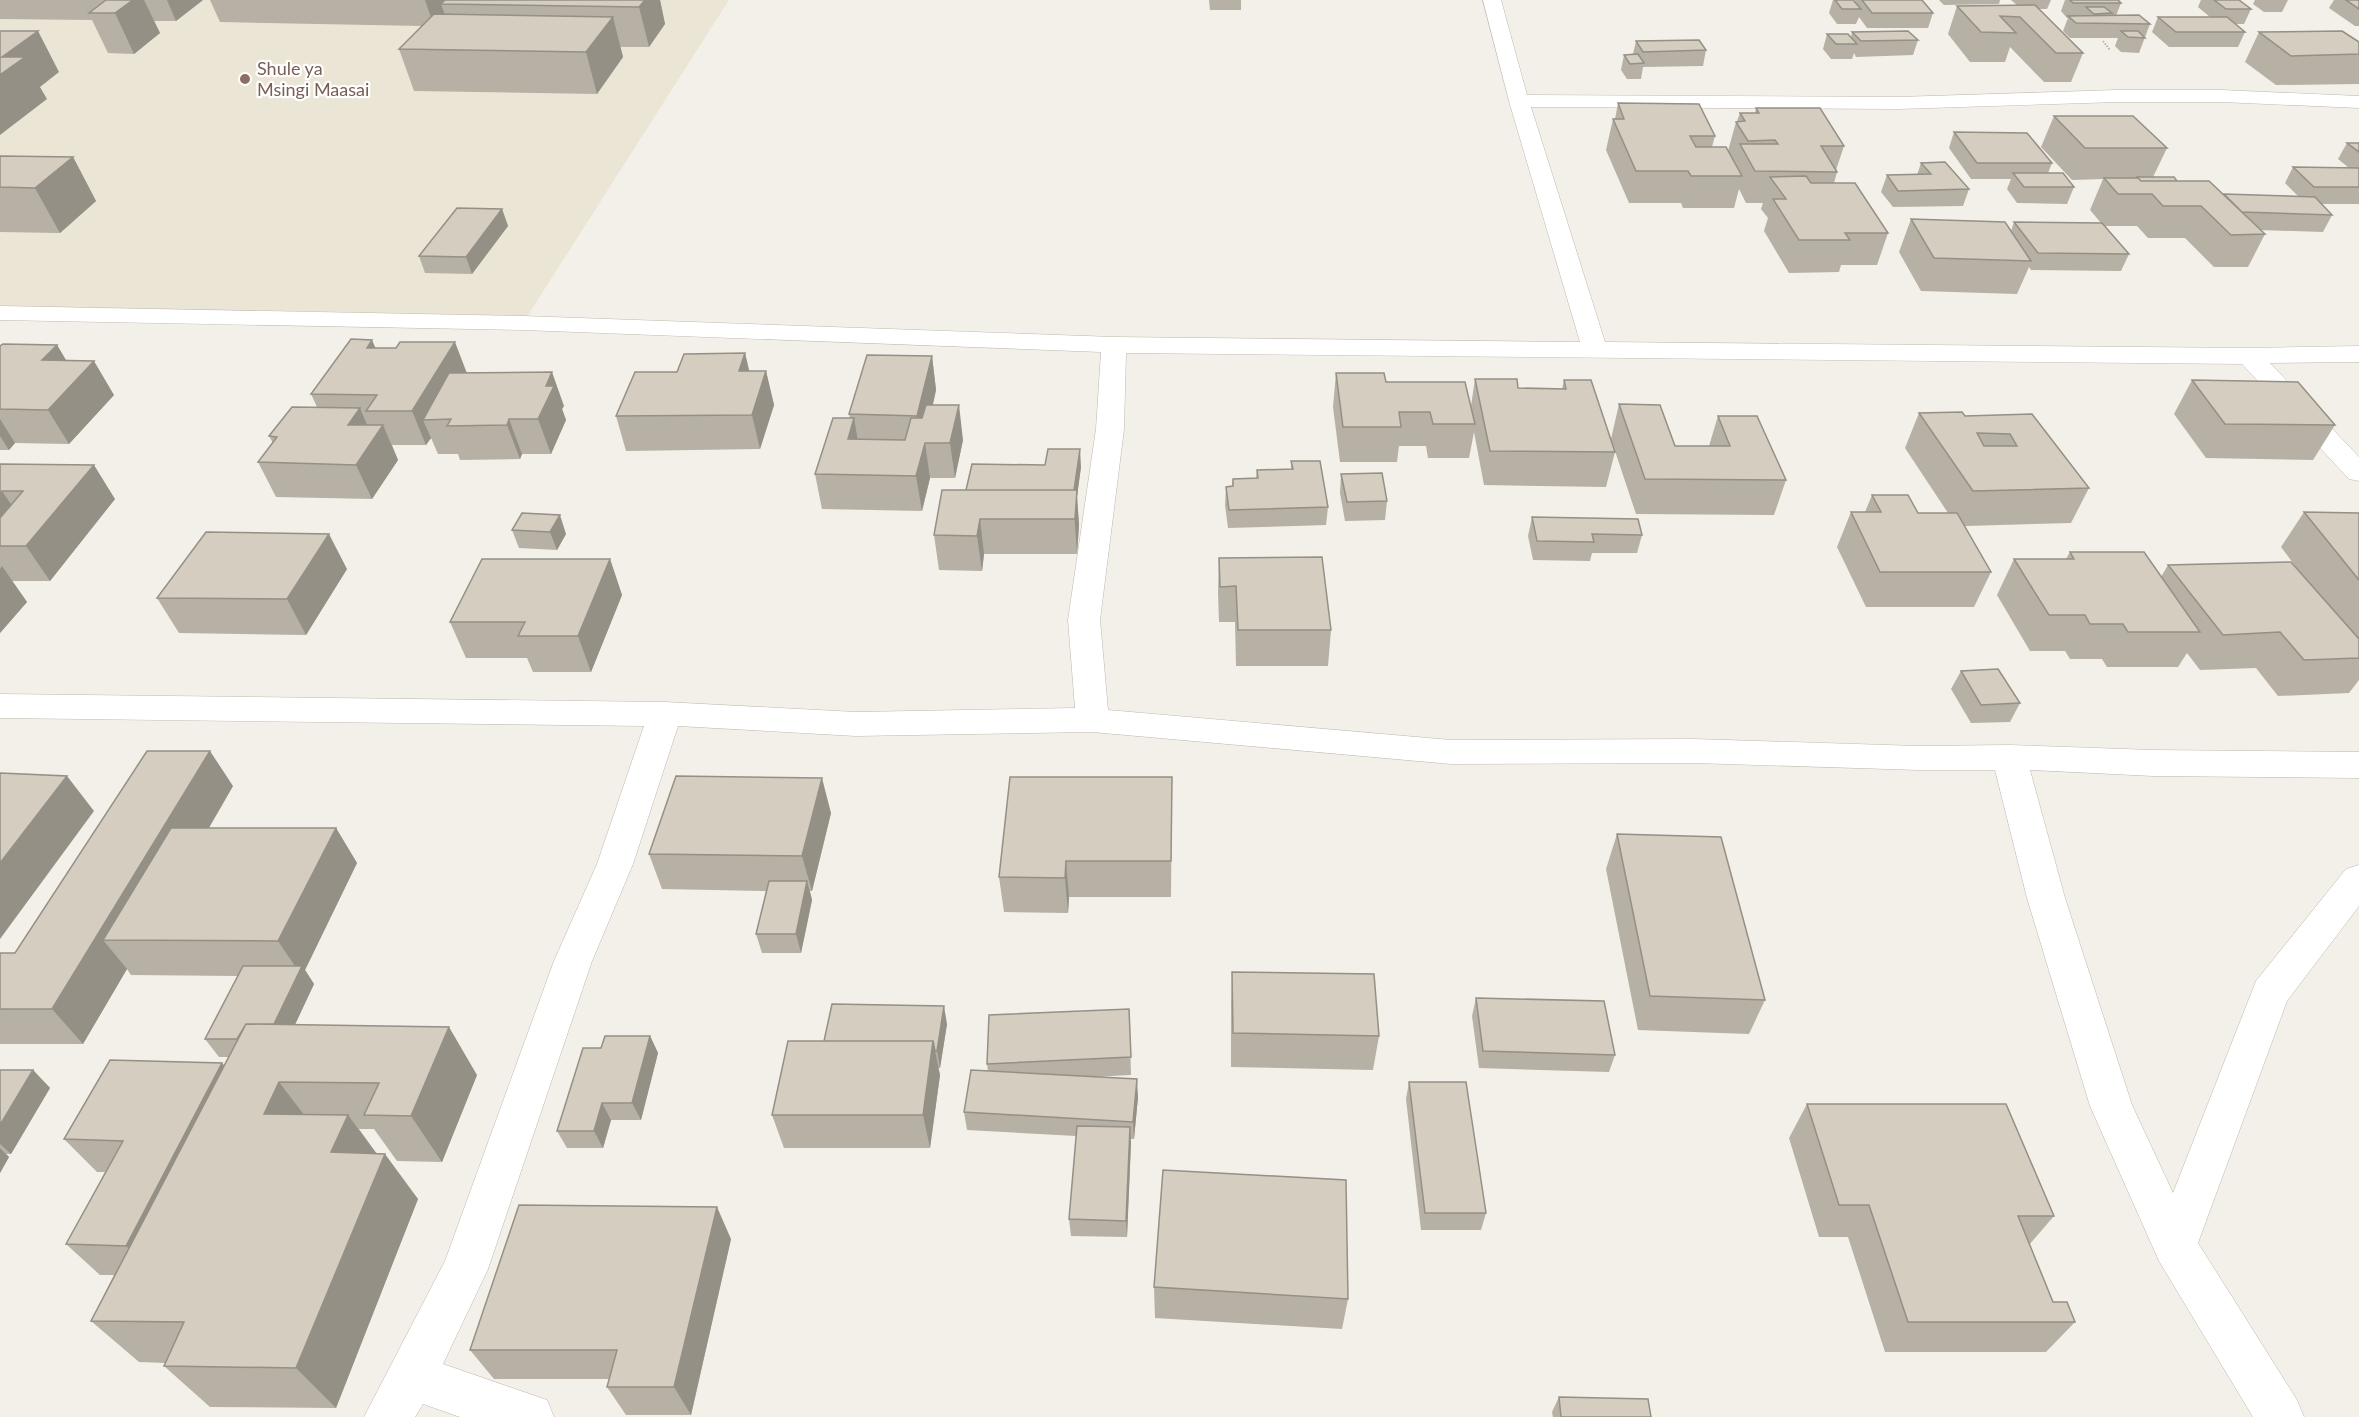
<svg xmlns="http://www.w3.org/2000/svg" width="2359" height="1417" font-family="Lato,sans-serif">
	<rect width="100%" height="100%" fill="#f3f0e9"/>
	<path fill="#ebe5d5" d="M0,0H729L523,323L0,313Z"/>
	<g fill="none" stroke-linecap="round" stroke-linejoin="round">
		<defs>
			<path id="minor" d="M1483,0H1501L1527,95L1898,97L2117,90H2221L2359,96V108L2221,102H2117L1898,109L1531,107L1605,342L2249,348L2359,346V362L2270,363L2359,457V481L2349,479L2242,364L1126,353L1124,429L1100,620L1108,710L1451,740L1694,739L1919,746L2009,745L2153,750L2359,752V778L2153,776L2030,770L2065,898L2132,1105L2173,1193L2256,981L2346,869L2359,865V906L2287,1001L2198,1243L2297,1400L2304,1417H2253L2159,1261L2090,1106L2027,898L1995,770H1919L1694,763L1451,764L1092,732L856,736L678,726L633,864L592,961L488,1269L443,1364L547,1400L554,1417H460L423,1404L415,1417H364L445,1261L554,961L597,864L644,726L0,718V694L665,702L856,712L1075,708L1068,620L1096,429L1101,352L523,330L0,320V306L523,316L1114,337L1580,342L1509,101Z"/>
		</defs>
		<use href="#minor" stroke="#beb8ad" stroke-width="1"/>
		<path stroke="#beb49f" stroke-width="2" stroke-dasharray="1.5 1.5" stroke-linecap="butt" d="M2103,41L2110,50"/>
		<use href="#minor" fill="#fff" fill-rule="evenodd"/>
	</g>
	<path fill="#b6b0a5" d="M0,0H203L176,21H154L160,33L134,54L108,53L92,20L0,19Z
		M210,0H660L665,24L649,47H620L623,57L597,94L414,91L399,49L423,26L220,22Z
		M1209,0H1241V10H1210Z
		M1833,0H1853L1855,1V0H1922L1933,13L1928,28H1867L1859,17L1856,24H1837L1829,13Z
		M1939,0H2000L1999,4L1944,5Z
		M2011,0H2051L2047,9H2039L2083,53L2071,82H2044L2010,47L2005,62H1970L1948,34L1957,6H2018Z
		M2065,0H2118L2121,3L2116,16L2150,24L2139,53L2121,52L2115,46L2118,38H2070L2063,31L2068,18H2067L2061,11Z
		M2201,0H2239L2251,9L2244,24H2235L2245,32L2238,47H2169L2152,32L2158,17H2210L2198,7Z
		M2255,0H2288L2282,12H2264L2253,4Z
		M2334,0H2359V26H2355L2329,8Z
		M1852,32L1918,40L1913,55L1856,57L1854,53L1852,59H1831L1823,49L1827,34L1851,37Z
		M2259,32L2359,42V84L2276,85L2245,62Z
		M1636,41L1706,50L1703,66L1643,67L1641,79H1627L1621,70L1624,55L1633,54Z
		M1618,103L1715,136L1712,147L1728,151L1736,122L1737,121L1740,113H1755L1756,108L1844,146L1836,170L1837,172L1834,183L1888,233L1877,265H1841L1839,272L1789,273L1764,231L1768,218L1761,209L1763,203H1746L1739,189L1734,208H1683L1681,203H1629L1606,150L1613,119H1615Z
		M2054,116L2167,148L2153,177L2177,181L2224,195V194L2298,196L2285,183L2293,167L2349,168L2338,159L2347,143H2359V204H2321L2332,215L2323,232L2260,230L2265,234L2248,267H2214L2185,238H2148L2137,226H2105L2129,254L2121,271L2031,270L2029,267L2017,294L1921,291L1899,252L1911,219L2011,231L2014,222L2101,223L2090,210L2103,179L2072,180L2041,147Z
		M1954,132L2052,163L2048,173L2074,187L2067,204L2017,203L2007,189L2011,179H1971L1949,148Z
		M0,156L73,157L96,201L60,233L0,232Z
		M1921,163L1969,189L1963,206L1893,207L1881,192L1887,175H1917Z
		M502,209L508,226L472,274L425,273L419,256Z
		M57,345L66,360L114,395L69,444L15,443L9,450H0V346Z
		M376,348L467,373L564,406L562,409L566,420L551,454H522L520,459L460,460L458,454H438L431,438L426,445H392L398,460L372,499L276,497L258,462L273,443L269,436L317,407L311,394Z
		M745,353L749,371H766L774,405L760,449L626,451L616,416L677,372Z
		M932,356L936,390L933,405L963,440L955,478H930L922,511L822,509L815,474L850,418L849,414Z
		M1336,373L1386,382L1471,406L1475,379L1518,388L1562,389L1564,380L1615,452L1606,487L1484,485L1474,432L1469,458H1428L1426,446H1399L1397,462H1340L1333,407Z
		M2192,380L2335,425L2313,460L2206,458L2174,414Z
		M1619,404L1675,446H1709L1718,416L1786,480L1774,515L1636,514L1611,439Z
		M1919,413L1965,416L2032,414L2089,488L2071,523L1965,526L1991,572L1974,607H1866L1837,547L1851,512H1865L1872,495L1918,513H1948L1905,448Z
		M1291,461L1328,507L1326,525L1228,528L1225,505L1226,487L1232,486L1233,479L1256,478L1257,470L1291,469Z
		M0,464L115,499L50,581H12L27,602L0,633Z
		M1081,467L1077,496L1079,525L1077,554H984L982,571L939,570L934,535L966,490Z
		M1341,474L1387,501L1385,520L1345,521L1340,493Z
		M2304,512L2359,513V680L2349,693L2278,696L2256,668L2200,670L2187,653L2178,667H2107L2102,659H2070L2065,651H2030L1997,595L2014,559H2066L2070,552L2161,577L2168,565L2296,567L2281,547Z
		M522,513L566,534L557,550L519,548L512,530Z
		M1532,517L1642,535L1637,553H1592L1590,561L1533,560L1528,536Z
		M1219,558L1331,630L1328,666H1236L1235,622H1219L1218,593Z
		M610,559L622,595L591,672H533L527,658H466L450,622Z
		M347,569L306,635L179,633L157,598Z
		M1961,671L2020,703L2010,722L1971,723L1951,689Z
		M1172,777L1171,897H1069L1068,913L1004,912L999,877Z
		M233,786L209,828H336L357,863L305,970L314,984L295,1024L477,1075L442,1162L397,1161L374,1129H359L377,1154L418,1199L336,1408L210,1407L164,1366L166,1363L139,1362L91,1321L114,1275H100L66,1244L105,1172H97L64,1139L222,1063L224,1065L228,1057H219L205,1039L238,976L131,975L127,969L83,1044H0V953H15Z
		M831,813L812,891H810L812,900L801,953H762L756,934L766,891L662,889L649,854Z
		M1617,834L1765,1000L1749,1034L1638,1030L1606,869Z
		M1232,972L1379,1036L1373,1070L1231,1067V1006Z
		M1476,998L1615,1055L1609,1072L1479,1068L1472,1016Z
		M1129,1009L1131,1075L1091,1077L1138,1097L1134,1139H1131L1127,1237L1071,1236L1069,1219L1076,1136L967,1130L964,1112L988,1071L987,1064Z
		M947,1024L940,1068H938L940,1075L930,1148H784L772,1115L824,1041Z
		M650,1036L658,1053L641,1120H611L603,1148H567L557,1131L601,1048Z
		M0,1070H33L50,1088L11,1154H6L9,1157L0,1173Z
		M1409,1082L1486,1213L1481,1230H1421L1406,1099Z
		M1807,1104L2054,1216L2029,1245L2053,1302L2075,1322L2046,1352H1885L1848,1237H1819L1789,1138Z
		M731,1239L691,1415H626L607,1387L609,1379H494L470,1350Z
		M1154,1287L1348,1299L1342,1329L1155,1318Z
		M1559,1397L1651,1417H1553L1552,1412Z"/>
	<path fill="#949086" d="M133,0H144L160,33L134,54L115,13Z
		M167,0H203L176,21Z
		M425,0H459L441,4L445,15L434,26Z
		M645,0H660L665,24L649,47L639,7Z
		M613,17L623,57L597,94L586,52Z
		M38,31L59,72L40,87L47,99L0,135V75L2,57Z
		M73,157L96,201L60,233L35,188Z
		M502,209L508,226L472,274L466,257Z
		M372,340L387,374L367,348Z
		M455,342L468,376L423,420L431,438L426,445L412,411Z
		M57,345L77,379L42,360Z
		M745,353L753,387L739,371Z
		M932,356L936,390L922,450L917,416Z
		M94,361L114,395L69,444L48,410Z
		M766,371L774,405L760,449L752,415Z
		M552,372L564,406L562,409L566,420L551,454L538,419L546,386Z
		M959,405L963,440L955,478L950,443Z
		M360,408L373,439L383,425L398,460L372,499L356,465L348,425Z
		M854,418L860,453L848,439Z
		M0,419L15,443L9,450L0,436Z
		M509,419L522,454L520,459L507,425Z
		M925,443L930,478L922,511L916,476Z
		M1080,449L1081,467L1077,496L1079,525L1077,554L1073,497Z
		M94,465L115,499L50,581L26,546Z
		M2,491L26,526L0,546V493Z
		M560,515L566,534L557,550L550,532Z
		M980,519L984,554L982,571L977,536Z
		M329,534L347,569L306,635L287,599Z
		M610,559L622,595L591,672L578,636Z
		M2,566L27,602L0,633V569Z
		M210,751L233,786L143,941L103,940L127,969L83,1044L52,1009Z
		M67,776L94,811L0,939V863Z
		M822,778L831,813L812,891L802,856Z
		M336,828L357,863L305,970L314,984L280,1057L266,1039L299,972L278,941Z
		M1066,861L1069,897L1068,913L1065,878Z
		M807,881L812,900L801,953L796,934Z
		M944,1006L947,1024L940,1068L937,1051Z
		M449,1027L477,1075L442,1162L411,1116Z
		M650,1036L658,1053L641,1120L632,1103Z
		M933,1041L940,1075L930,1148L923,1115Z
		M222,1063L249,1097L159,1277L126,1246Z
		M33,1070L50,1088L11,1154L0,1144V1125Z
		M1137,1079L1138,1097L1134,1139L1133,1122Z
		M279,1082L314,1128L264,1114Z
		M602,1103L611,1120L603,1148L594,1131Z
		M348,1115L382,1161L331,1152Z
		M1130,1127L1131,1144L1127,1237L1126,1221Z
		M0,1148L9,1157L0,1173Z
		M385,1154L418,1199L336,1408L296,1368Z
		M717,1207L731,1239L691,1415L674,1387Z"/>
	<path fill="#d4cdc0" stroke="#949086" stroke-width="1.5" fill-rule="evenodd" d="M106,0H133L115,13H89Z
		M445,0H645L639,7L441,4Z
		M1835,0H1853L1861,9H1842Z
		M1862,0H1922L1933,13H1872Z
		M2070,0H2118L2121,3H2073Z
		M2214,0H2239L2251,9H2226Z
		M2346,0H2359V9Z
		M2035,5L2083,53H2056L2020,17L2000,16L2016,33L1981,32L1957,6Z
		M2086,7H2104L2112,13L2094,14Z
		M434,14L613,17L586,52L399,49Z
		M2139,15L2150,24L2076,23L2068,16Z
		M2158,17H2227L2245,32H2176Z
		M0,31H38L2,57H25L0,75Z
		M1908,31L1918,40L1861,41L1852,32Z
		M2121,31H2138L2145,38L2128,37Z
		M2342,31L2359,42V54L2291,56L2259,32Z
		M1827,34H1848L1857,44H1836Z
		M1699,40L1706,50L1643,52L1636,41Z
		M1638,54L1644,63L1630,64L1624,55Z
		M1618,103L1699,104L1715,136H1690L1696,147H1726L1742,176H1691L1688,171H1636L1613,119H1624Z
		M1756,108H1820L1844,146H1821L1837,172L1755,171L1740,144H1778L1775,140L1748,141L1736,122L1745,121L1740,113H1759Z
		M2054,116H2133L2167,148H2085Z
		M1954,132L2027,133L2052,163H1977Z
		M2347,143H2359V152Z
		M0,156L73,157L35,188L0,187Z
		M1945,162L1969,189L1898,191L1887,175L1931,174L1921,163Z
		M2293,167L2359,168V187H2314Z
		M2013,173H2063L2074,187H2024Z
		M1806,176L1811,183H1855L1888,233H1845L1850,240H1799L1773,199H1786L1770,177Z
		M2137,177H2174L2177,181H2141Z
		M2104,178H2138L2141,181H2209L2265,234L2231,235L2201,206H2163L2152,194H2118Z
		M2224,194L2315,197L2332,215L2242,212Z
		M457,208L502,209L466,257L419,256Z
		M1911,219L2005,222L2031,261L1934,258Z
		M2014,222L2102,223L2129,254L2038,253Z
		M351,339L372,340L367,348H396L400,342H455L412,411H366L377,395L311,394Z
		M3,344L57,345L42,360L94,361L48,410L0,409V346Z
		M745,353L739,371H766L752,415L616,416L635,372H677L684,354Z
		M867,355L932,356L917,416L849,414Z
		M552,372L546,386H554L538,419H509L507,425L447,426L451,419L423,420L449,373Z
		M1336,373H1384L1386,382H1465L1475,424H1433L1430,412H1399L1401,427H1343Z
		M1475,379H1517L1518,388L1566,389L1564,380H1591L1615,452L1490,451Z
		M2192,380L2298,382L2335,425L2225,424Z
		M1619,404L1660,405L1675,446H1730L1718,416H1757L1786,480L1645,479Z
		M926,405H959L950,443H925L916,476L815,474L833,418H854L848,439L905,440L911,418H922Z
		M292,407L360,408L348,425H383L356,465L258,462L277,437L269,436Z
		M1962,412L1965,416L2032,414L2089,488L1973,491L1919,413ZM1977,433L2010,434L2017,446H1984Z
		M1048,449H1080L1074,490H966L972,464L1045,465Z
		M1291,461H1320L1328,507L1229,510L1226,487L1233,486V479L1258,478L1257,470L1293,469Z
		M0,464L94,465L26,546H0V518L23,491H2L0,493Z
		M1382,473L1387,501L1347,502L1341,474Z
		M942,490H1077L1075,519H980L977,536L934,535Z
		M1872,495H1908L1918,513H1957L1991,572H1880L1851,512H1881Z
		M2304,512L2359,513V580Z
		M522,513L560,515L550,532L512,530Z
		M1532,517L1638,519L1642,535L1592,534L1594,542L1537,541Z
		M206,532L329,534L287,599L157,598Z
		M2070,552H2144L2200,632H2128L2123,624H2090L2085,615H2049L2014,559H2074Z
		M1322,557L1331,630H1238L1236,586L1220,587L1219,558Z
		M482,559H610L578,636H518L525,622H450Z
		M2291,562L2359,639V658L2304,660L2280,632L2223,635L2168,565Z
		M1998,669L2020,703L1981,705L1961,671Z
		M147,751H210L52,1009H0V953H15Z
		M0,773L67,776L0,863Z
		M676,776L822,778L802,856L649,854Z
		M1010,777H1172L1171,861H1066L1065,878L999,877Z
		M171,828H336L278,941L103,940Z
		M1617,834L1721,837L1765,1000L1650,996Z
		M769,881H807L796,934H756Z
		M243,966H302L274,1024H246L237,1039H205Z
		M1232,972L1374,974L1379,1036L1233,1033Z
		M1476,998L1604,1001L1615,1055L1483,1051Z
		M832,1004L944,1006L937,1051H935L933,1041H824Z
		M1129,1009L1131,1057L987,1064L989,1015Z
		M246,1024L449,1027L411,1116L364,1115L379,1083L279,1082L264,1114L348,1115L331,1152L385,1154L296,1368L164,1366L184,1322L91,1321Z
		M605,1036H650L632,1103H602L594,1131H557L583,1048H601Z
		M788,1041H933L923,1115H772Z
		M110,1060L222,1063L126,1246L66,1244L123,1141L64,1139Z
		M0,1070H33L0,1125Z
		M971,1070L1137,1079L1133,1122L964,1112Z
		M1409,1082H1466L1486,1213H1425Z
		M1807,1104H2006L2054,1216H2018L2053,1302H2067L2075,1322H1908L1869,1205H1839Z
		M1077,1126L1130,1127L1126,1221L1069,1219Z
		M1163,1170L1346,1180L1348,1299L1154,1287Z
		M519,1205L717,1207L674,1387H607L617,1350H470Z
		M1559,1397L1648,1399L1651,1417H1561Z"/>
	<circle fill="#8d6e63" stroke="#fff" stroke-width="2" cx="245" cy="79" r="6"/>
	<g text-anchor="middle" stroke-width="4.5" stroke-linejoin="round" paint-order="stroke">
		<g font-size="18" fill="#785e54" stroke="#fff" text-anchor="start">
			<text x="257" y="75">Shule ya<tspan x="257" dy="21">Msingi Maasai</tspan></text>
		</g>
	</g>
</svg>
